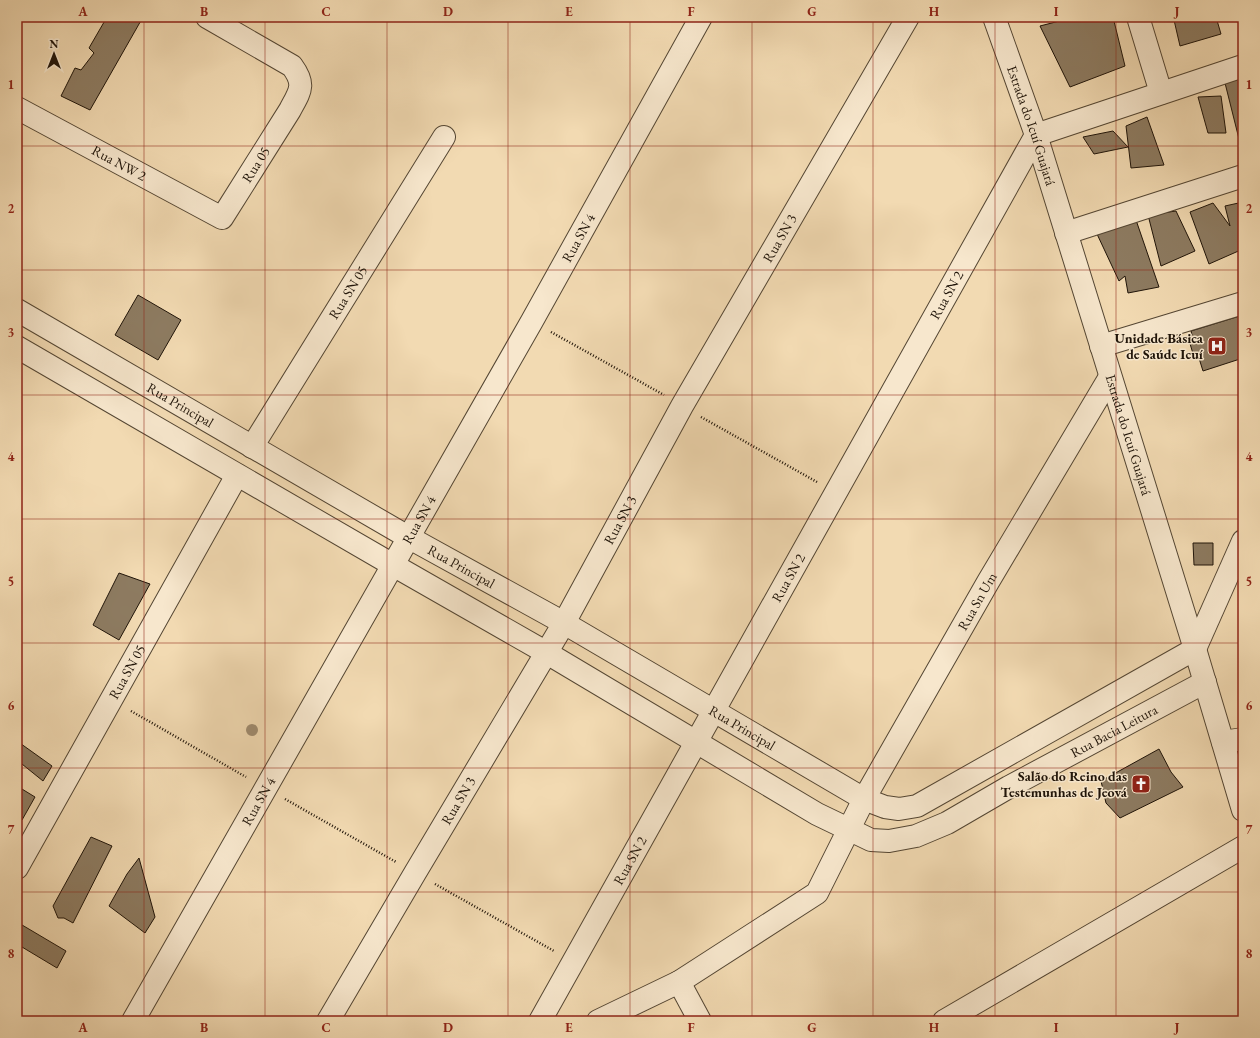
<svg xmlns="http://www.w3.org/2000/svg" width="1260" height="1038" font-family="'EB Garamond',serif">
	<rect width="100%" height="100%" fill="#f2dab2"/>
	<filter id="stains"><feTurbulence type="fractalNoise" baseFrequency=".005" numOctaves="4"/><feColorMatrix values="0 0 0 0 .2 0 0 0 0 .09 0 0 0 0 .02 0 0 0 .5 -.17"/></filter>
	<radialGradient id="worn" r=".72"><stop offset=".6" stop-color="#630" stop-opacity="0"/><stop offset="1" stop-color="#630" stop-opacity=".3"/></radialGradient>
	<path fill="#8d7b61" stroke="#1f1409" d="M107,17H143L90,110L61,96L75,68L81,70L94,53L89,48Z
		M1075,17H1113L1125,66L1070,87L1040,26Z
		M1186,17H1216L1221,34L1180,46L1174,20Z
		M1243,78V137L1239,139L1225,83Z
		M1221,96L1226,133H1208L1198,97Z
		M1147,117L1164,165L1131,168L1126,126Z
		M1113,131L1128,147L1094,154L1083,137Z
		M1243,202V249L1209,264L1190,212L1213,203L1230,226L1225,206Z
		M1176,211L1195,251L1161,266L1148,215Z
		M1136,220L1159,287L1128,293L1125,276L1119,281L1097,234Z
		M138,295L181,320L158,360L115,335Z
		M1243,315V358L1203,371L1198,355L1194,357L1188,337L1192,335L1191,331Z
		M1193,543H1213V565H1194Z
		M119,573L150,584L119,640L93,625Z
		M17,741L52,766L43,781L17,760Z
		M1159,749L1171,772L1183,787L1120,818L1106,803L1101,781Z
		M17,786L35,797L22,820L17,817Z
		M91,837L112,846L73,923L64,918H58L53,906Z
		M139,858L155,917L145,933L109,906L127,874Z
		M17,922L66,951L57,968L17,944Z"/>
	<g fill="none" stroke-linecap="round" stroke-linejoin="round">
		<defs>
			<g id="minor">
				<path id="s1" d="M994,17L1036,135L1195,649L1243,810"/>
				<path d="M1138,17L1161,93"/>
				<path id="s2" d="M17,108L222,218L290,110C300,91 306,85 292,66L207,17"/>
				<path d="M1066,233L1243,176"/>
				<path id="s3" d="M17,310L408,537L564,623L864,799L885,807L899,809L917,806L1195,649"/>
				<path d="M1101,346L1243,303"/>
				<path id="s4" d="M17,347L393,565L547,653L817,814L871,840L889,841L916,836L947,823L1009,787L1205,682"/>
				<path id="s5" d="M252,447L444,137"/>
				<path d="M1195,649L1243,541"/>
				<path d="M1223,742L1243,739"/>
				<path id="s6" d="M17,868L237,475"/>
				<path d="M679,982L700,1021"/>
				<path id="s7" d="M133,1021L532,321L701,17"/>
				<path id="s8" d="M328,1021L415,873L564,623L682,406L908,17"/>
				<path id="s9" d="M540,1021L1036,135L1243,66"/>
				<path id="s10" d="M598,1021L679,982L817,893L864,799L988,582L1110,377"/>
				<path d="M944,1021L1243,847"/>
			</g>
		</defs>
		<use href="#minor" stroke="#544633" stroke-width="24"/>
		<path stroke="#1f1409" stroke-width="2.5" stroke-dasharray="1 2" stroke-linecap="butt" d="M551,332L664,395
			M701,417L817,482
			M131,711L246,777
			M285,799L396,862
			M435,884L554,951"/>
		<use href="#minor" stroke="#f7e7cd" stroke-width="22"/>
	</g>
	<circle fill="#a08c70" cx="252" cy="730" r="6"/>
	<path fill="none" stroke="#8f2418" stroke-width="1" stroke-opacity="0.55" d="M144,17V1021M265,17V1021M387,17V1021M508,17V1021M630,17V1021M752,17V1021M873,17V1021M995,17V1021M1116,17V1021M17,146H1243M17,270H1243M17,395H1243M17,519H1243M17,643H1243M17,768H1243M17,892H1243"/>
	<defs>
		<symbol id="hospital-square" viewBox="-11 -11 22 22"><rect x="-9" y="-9" width="18" height="18" rx="4" fill="#8f2418" stroke="#f7e7cd"/><path d="M-5-5h3v3.5h4V-5h3V5h-3V1.5h-4V5h-3Z" fill="#fff"/></symbol>
		<symbol id="church-square" viewBox="-11 -11 22 22"><rect x="-9" y="-9" width="18" height="18" rx="4" fill="#8f2418" stroke="#f7e7cd"/><path d="M-1.2-6h2.4v3.5h3.3v2.4h-3.3V6h-2.4V-.1h-3.3v-2.4h3.3Z" fill="#fff"/></symbol>
	</defs>
	<g fill-rule="evenodd">
		<use href="#hospital-square" x="1206" y="335" width="22" height="22"/>
		<use href="#church-square" x="1130" y="773" width="22" height="22"/>
	</g>
	<g text-anchor="middle" stroke-width="3" stroke-linejoin="round" paint-order="stroke">
		<g font-size="14" fill="#1f1409" stroke="#f7e7cd">
			<text dy="5" stroke="none"><textPath href="#s1" startOffset="115">Estrada do Icuí Guajará</textPath></text>
			<text dy="5" stroke="none"><textPath href="#s2" startOffset="116">Rua NW 2</textPath></text>
			<text dy="5" stroke="none"><textPath href="#s2" startOffset="296">Rua 05</textPath></text>
			<text dy="5" stroke="none"><textPath href="#s7" startOffset="901">Rua SN 4</textPath></text>
			<text dy="5" stroke="none"><textPath href="#s8" startOffset="904">Rua SN 3</textPath></text>
			<text dy="5" stroke="none"><textPath href="#s5" startOffset="182">Rua SN 05</textPath></text>
			<text dy="5" stroke="none"><textPath href="#s9" startOffset="832">Rua SN 2</textPath></text>
			<text dy="5" stroke="none"><textPath href="#s3" startOffset="189">Rua Principal</textPath></text>
			<text dy="5" stroke="none"><textPath href="#s1" startOffset="439">Estrada do Icuí Guajará</textPath></text>
			<text dy="5" stroke="none"><textPath href="#s7" startOffset="577">Rua SN 4</textPath></text>
			<text dy="5" stroke="none"><textPath href="#s8" startOffset="580">Rua SN 3</textPath></text>
			<text dy="5" stroke="none"><textPath href="#s3" startOffset="513">Rua Principal</textPath></text>
			<text dy="5" stroke="none"><textPath href="#s9" startOffset="508">Rua SN 2</textPath></text>
			<text dy="5" stroke="none"><textPath href="#s10" startOffset="587">Rua Sn Um</textPath></text>
			<text dy="5" stroke="none"><textPath href="#s6" startOffset="225">Rua SN 05</textPath></text>
			<text dy="5" stroke="none"><textPath href="#s3" startOffset="837">Rua Principal</textPath></text>
			<text dy="5" stroke="none"><textPath href="#s4" startOffset="1256">Rua Bacia Leitura</textPath></text>
			<text dy="5" stroke="none"><textPath href="#s7" startOffset="253">Rua SN 4</textPath></text>
			<text dy="5" stroke="none"><textPath href="#s8" startOffset="256">Rua SN 3</textPath></text>
			<text dy="5" stroke="none"><textPath href="#s9" startOffset="184">Rua SN 2</textPath></text>
		</g>
		<g font-size="14" font-weight="bold" fill="#1f1409" stroke="#f7e7cd" text-anchor="end">
			<text x="1203" y="343">Unidade Básica<tspan x="1203" dy="16">de Saúde Icuí</tspan></text>
			<text x="1127" y="781">Salão do Reino das<tspan x="1127" dy="16">Testemunhas de Jeová</tspan></text>
		</g>
	</g>
	<rect width="1260" height="1038" fill="none" stroke="#f2dab2" stroke-width="44"/>
	<g transform="translate(54 54)" stroke="#f7e7cd" stroke-width="3" paint-order="stroke">
	<path d="M0-3L7 15L0 10L-7 15Z" fill="#1f1409"/>
	<text y="-6" font-size="11" font-weight="bold" text-anchor="middle" fill="#1f1409">N</text>
	</g>
	<rect x="22" y="22" width="1216" height="994" fill="none" stroke="#8f2418" stroke-width="1.5"/>
	<g font-size="13" text-anchor="middle" font-weight="bold" fill="#8f2418">
		<text x="83" y="16">A</text>
		<text x="204" y="16">B</text>
		<text x="326" y="16">C</text>
		<text x="448" y="16">D</text>
		<text x="569" y="16">E</text>
		<text x="691" y="16">F</text>
		<text x="812" y="16">G</text>
		<text x="934" y="16">H</text>
		<text x="1056" y="16">I</text>
		<text x="1177" y="16">J</text>
		<text x="11" y="89">1</text>
		<text x="1249" y="89">1</text>
		<text x="11" y="213">2</text>
		<text x="1249" y="213">2</text>
		<text x="11" y="337">3</text>
		<text x="1249" y="337">3</text>
		<text x="11" y="461">4</text>
		<text x="1249" y="461">4</text>
		<text x="11" y="586">5</text>
		<text x="1249" y="586">5</text>
		<text x="11" y="710">6</text>
		<text x="1249" y="710">6</text>
		<text x="11" y="834">7</text>
		<text x="1249" y="834">7</text>
		<text x="11" y="958">8</text>
		<text x="1249" y="958">8</text>
		<text x="83" y="1032">A</text>
		<text x="204" y="1032">B</text>
		<text x="326" y="1032">C</text>
		<text x="448" y="1032">D</text>
		<text x="569" y="1032">E</text>
		<text x="691" y="1032">F</text>
		<text x="812" y="1032">G</text>
		<text x="934" y="1032">H</text>
		<text x="1056" y="1032">I</text>
		<text x="1177" y="1032">J</text>
	</g>
	<rect width="100%" height="100%" filter="url(#stains)"/>
	<rect width="100%" height="100%" fill="url(#worn)"/>
</svg>
